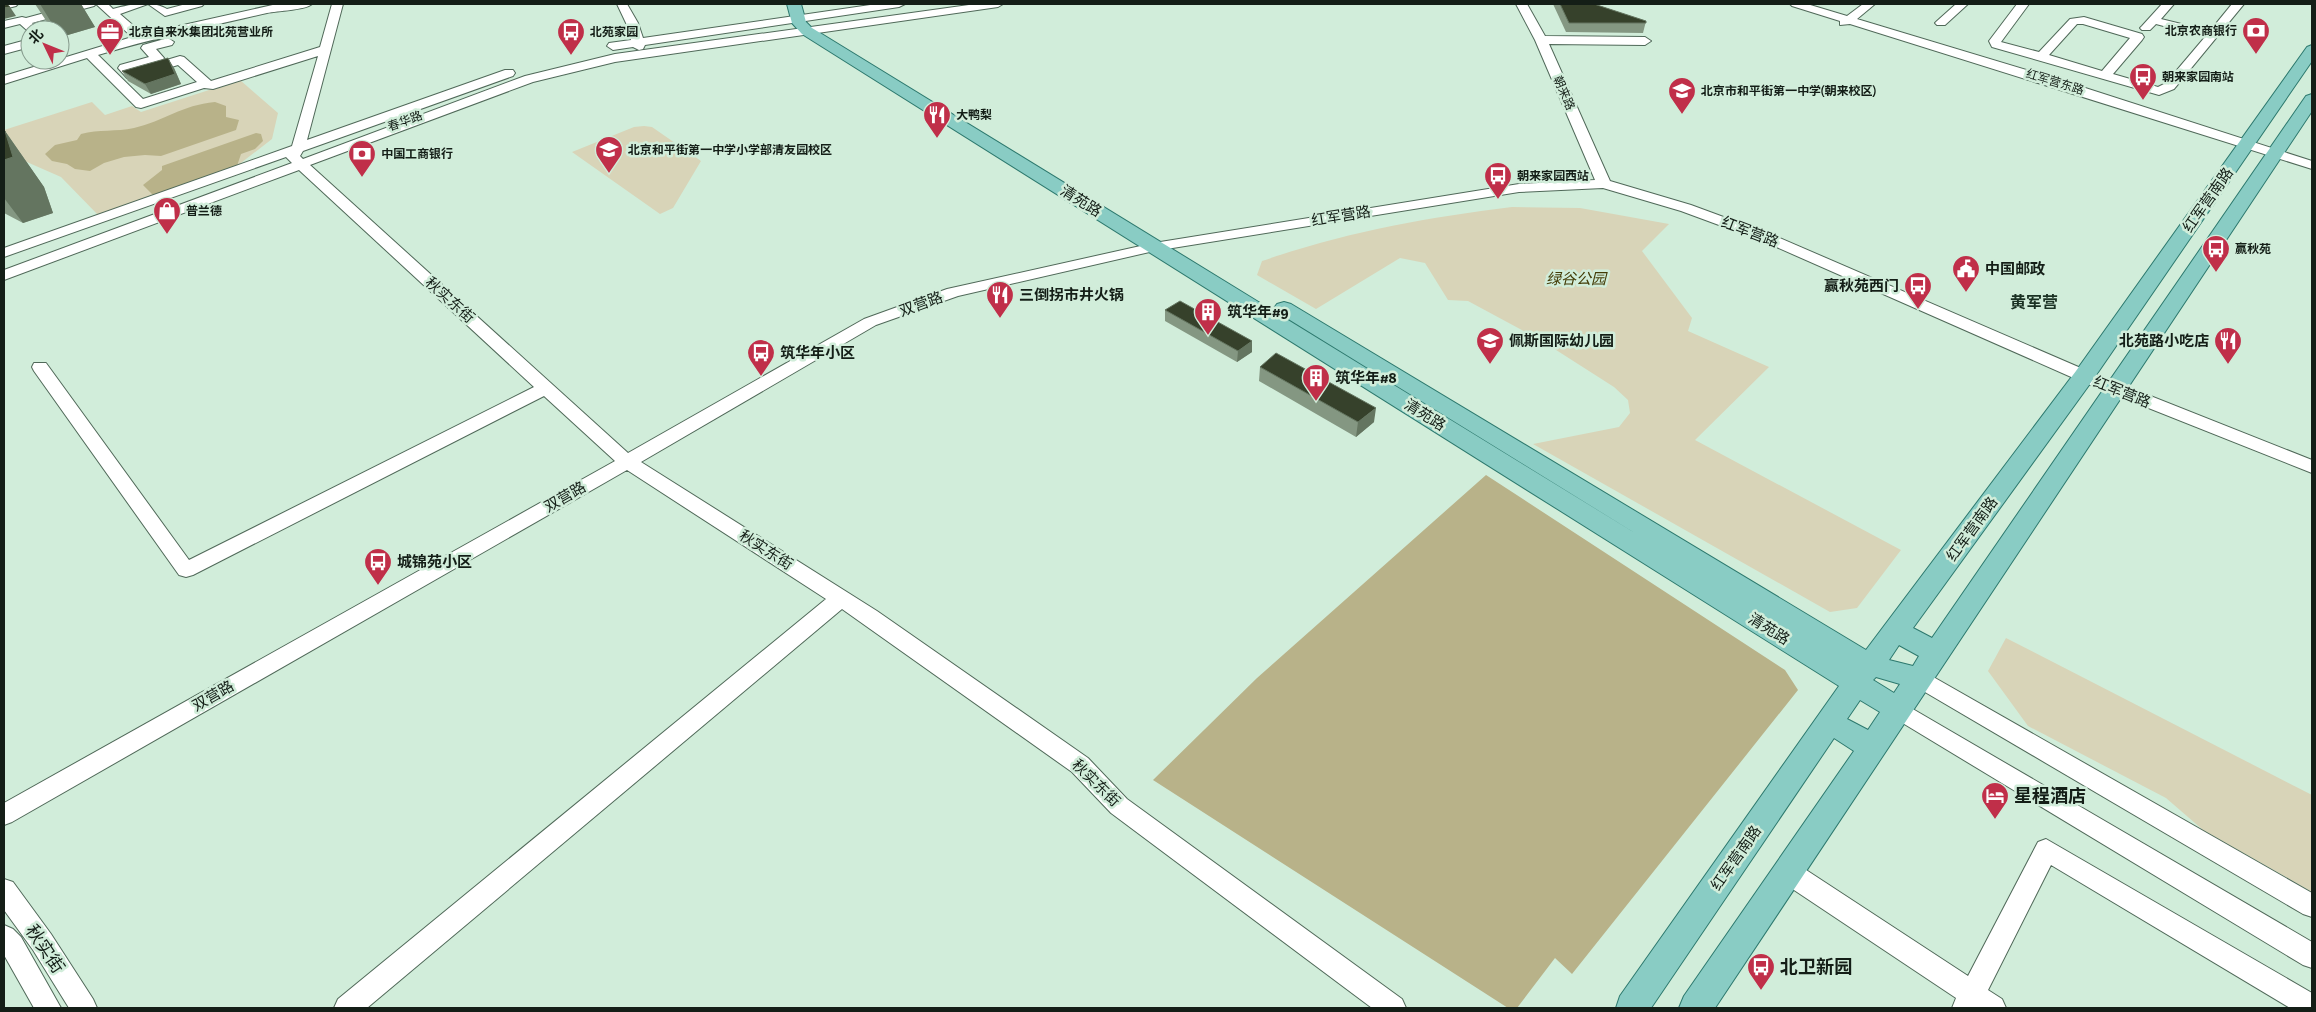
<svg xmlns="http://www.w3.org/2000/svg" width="2316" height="1012" font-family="'Zilla Slab','Noto Sans SC',serif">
	<rect width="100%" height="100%" fill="#d1edda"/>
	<path fill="#d8d4b8" d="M240,80L278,113L272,139L237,166L98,215L61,177L4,152V130L92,102L105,115L132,106L141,112Z
		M644,126L652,127L701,161L673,208L660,214L572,152L634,127Z
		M1512,207L1580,208L1669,224L1642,251L1692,318L1688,331L1769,367L1695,440L1901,550L1857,608L1830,612L1533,444L1619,427L1630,413L1628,400L1614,387L1542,341L1468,301L1448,300L1425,263L1400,258L1316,309L1257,275L1262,261C1347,232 1423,218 1512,207Z
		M2006,638L2312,795V892L2203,830L2166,798L2028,726L1988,671Z"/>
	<path fill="#b8b289" d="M215,102L226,106V117L239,120L236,130L161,156L145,155L124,157L104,163L90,171L75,169L67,164L52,161L45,154L55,145L77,140L81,134C99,129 116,132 134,128C164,121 182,105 215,102Z
		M256,133L261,134L263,141L255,149L241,154L237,166L153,195L143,185L162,170V166Z
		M1486,475L1785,670L1798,690L1572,974L1555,958L1517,1008H1508L1153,780L1257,678Z"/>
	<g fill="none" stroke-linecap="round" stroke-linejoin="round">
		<defs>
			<path id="minor" d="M4,4H18L16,6L4,9Z
				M78,4H108L113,9C130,4 153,0 167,9L186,4H204L202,6L165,16L148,4L120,14L143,34L277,4H312C306,10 277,11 267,13C210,26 154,38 98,55L143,99L197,82L178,65L135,78H127L118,68L120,65L149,57L141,48L143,45L168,38L174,42L172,45L156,49L164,58L162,61L133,70L180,56L184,57L211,81L320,47L332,4H343L307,140L505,70H513L515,73L513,76L303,151L300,156L303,159L525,76L615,54L976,4H1003L998,7L615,62L533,82L310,165L628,453L864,319L947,289L1154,243L1519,184L1595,180L1535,40L1516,4H1527L1545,36L1645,37L1651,41L1645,45L1549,44L1610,181L1691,205L1775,236L2090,372L2312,460V473L2078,380L1765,242L1681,211L1603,188L1519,192L1154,251L958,296L876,325L641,462L877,611L1088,758L1127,799L1402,999L1406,1008H1372L1111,813L1072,772L842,609L367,1008H334L338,999L826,599L627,470L12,822L4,825V803L615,461L544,396L193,575L186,577L179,575L34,371L32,367L34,363H46L189,560L534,387L299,170L4,280V270L292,163L286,157L4,257V248L292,146L318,56L213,89L204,88L141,108L136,107L87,58L4,84V76L132,37L96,4L94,6L32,23L38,30H30V33L20,24L4,28V21L22,17L26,18Z
				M617,4H627L638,23L643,38L877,4H905L899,7L645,45L643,49L639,50L633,47L613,50L607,46L609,43L631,40L626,23Z
				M1790,4H1807L1847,16L1863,4H1875L1857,19L2076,85L2312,161V169L1850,24L1840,25V21L1792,6Z
				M1956,4H1968L1945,25H1937L1935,23L1937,21Z
				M2017,4H2029L2001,42L2039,52L2070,19L2084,17L2142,34L2144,37L2142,40L2113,74L2158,87L2166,83L2205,37L2156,24L2150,30H2142L2140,28L2142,26L2162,4H2174L2161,19L2210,31L2232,4H2244L2174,89L2159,95L1992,47L1989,41ZM2077,24H2083L2130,38L2102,71L2049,55Z
				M30,39V47L4,54V46Z
				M1921,670L2312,893V917L2303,914L1913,685L1910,679L1913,673Z
				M1899,701L2312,942V968L2303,965L1891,716L1888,710L1891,704Z
				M2046,839L2312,993V1008H2290L2051,865L1988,990L2002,999L2006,1008H1952L1956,998L1779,880L1776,872L1779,864L1788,861L1797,864L1968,976L2038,842Z
				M4,879L13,882L51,934L93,999L97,1008H69L33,950L4,910Z
				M4,925L13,929L21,937L61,1008H34L4,955Z"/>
			<path id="major" d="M787,4H801L806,22L812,28L1643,538L1277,312L1274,308L1277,304L1284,302L1291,304L1866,650L2076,371L2307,47L2312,45V61L2092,381L1913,628L1932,638L2306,96L2312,94V111L1715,1008H1679L1684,996L1854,751L1834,738L1651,1008H1616L1620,996L1839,686L802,34L792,23ZM1899,645L1919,656L1913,666L1889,660ZM1876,677L1900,684L1894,693L1873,680ZM1860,700L1880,712L1868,730L1847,719Z"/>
		</defs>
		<use href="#minor" stroke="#506959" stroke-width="2"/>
		<use href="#major" stroke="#2d796e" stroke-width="2"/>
		<use href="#minor" fill="#fff" fill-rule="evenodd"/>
		<use href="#major" fill="#89ccc4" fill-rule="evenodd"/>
	</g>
	<path fill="#849782" d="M35,4H81L95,27L61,37L60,36V30H53L51,28Z
		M1553,4H1594L1646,21L1643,33L1566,32Z
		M174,68L181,84L151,94L128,81L122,71Z
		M5,131L44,187L53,213L23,223L4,213V132Z
		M1165,310L1252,341V352L1237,362L1165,321Z
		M1260,367L1374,422L1356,437L1259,381Z"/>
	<path fill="#647560" d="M40,4H81L95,27L61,37L60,36V30H56Z
		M10,7L16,16L4,19V8Z
		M168,58L174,68L181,84L151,94L145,84Z
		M5,131L44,187L53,213L23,223L4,198V160Z
		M1252,341V352L1237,362L1238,351Z
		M1376,408L1374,422L1356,437L1358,422Z"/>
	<path fill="#36412b" stroke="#647560" d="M4,4H7L10,7L4,8Z
		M1560,4H1594L1646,21V23H1569Z
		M168,58L175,74L145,84L122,71Z
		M5,131L13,157L4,160V132Z
		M1180,301L1252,341L1238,351L1165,310Z
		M1276,353L1376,408L1358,422L1260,367Z"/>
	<defs>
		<symbol id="bank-pin" viewBox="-11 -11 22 30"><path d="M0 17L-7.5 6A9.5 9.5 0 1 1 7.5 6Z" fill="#c02f49" stroke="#d1edda"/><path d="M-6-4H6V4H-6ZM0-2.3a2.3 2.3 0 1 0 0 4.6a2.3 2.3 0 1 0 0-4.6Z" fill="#fff"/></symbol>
		<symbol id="office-pin" viewBox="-11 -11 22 30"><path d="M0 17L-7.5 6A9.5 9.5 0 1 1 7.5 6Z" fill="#c02f49" stroke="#d1edda"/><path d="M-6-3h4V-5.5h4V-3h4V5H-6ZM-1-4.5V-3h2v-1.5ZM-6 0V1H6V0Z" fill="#fff"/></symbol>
		<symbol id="bus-pin" viewBox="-11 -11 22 30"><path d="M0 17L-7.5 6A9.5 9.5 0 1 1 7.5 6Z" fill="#c02f49" stroke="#d1edda"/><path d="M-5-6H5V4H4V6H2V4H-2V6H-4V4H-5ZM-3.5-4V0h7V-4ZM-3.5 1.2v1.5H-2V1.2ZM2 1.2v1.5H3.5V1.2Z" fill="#fff"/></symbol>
		<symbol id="school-pin" viewBox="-11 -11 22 30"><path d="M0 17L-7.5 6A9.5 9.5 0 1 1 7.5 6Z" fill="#c02f49" stroke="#d1edda"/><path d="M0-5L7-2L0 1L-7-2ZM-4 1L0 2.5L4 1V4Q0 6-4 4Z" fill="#fff"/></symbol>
		<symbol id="restaurant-pin" viewBox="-11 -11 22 30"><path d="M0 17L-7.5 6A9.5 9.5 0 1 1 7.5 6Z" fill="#c02f49" stroke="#d1edda"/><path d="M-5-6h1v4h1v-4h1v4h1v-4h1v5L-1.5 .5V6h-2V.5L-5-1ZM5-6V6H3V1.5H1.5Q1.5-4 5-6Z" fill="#fff"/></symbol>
		<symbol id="shop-pin" viewBox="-11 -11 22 30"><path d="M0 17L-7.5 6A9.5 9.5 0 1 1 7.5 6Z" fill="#c02f49" stroke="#d1edda"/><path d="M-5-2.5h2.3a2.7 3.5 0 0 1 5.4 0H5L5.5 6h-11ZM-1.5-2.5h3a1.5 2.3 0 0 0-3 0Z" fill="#fff"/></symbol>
		<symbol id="civic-pin" viewBox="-11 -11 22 30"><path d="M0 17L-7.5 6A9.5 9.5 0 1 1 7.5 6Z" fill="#c02f49" stroke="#d1edda"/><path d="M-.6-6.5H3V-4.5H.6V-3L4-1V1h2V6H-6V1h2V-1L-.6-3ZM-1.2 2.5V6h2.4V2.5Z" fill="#fff"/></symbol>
		<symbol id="building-pin" viewBox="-11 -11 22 30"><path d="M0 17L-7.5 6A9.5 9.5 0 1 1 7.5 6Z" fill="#c02f49" stroke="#d1edda"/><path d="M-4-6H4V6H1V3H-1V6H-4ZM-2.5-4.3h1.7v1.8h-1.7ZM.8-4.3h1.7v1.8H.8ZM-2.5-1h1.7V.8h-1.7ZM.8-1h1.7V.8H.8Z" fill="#fff"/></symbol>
		<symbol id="hotel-pin" viewBox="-11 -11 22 30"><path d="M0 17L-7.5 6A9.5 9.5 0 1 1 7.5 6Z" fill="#c02f49" stroke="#d1edda"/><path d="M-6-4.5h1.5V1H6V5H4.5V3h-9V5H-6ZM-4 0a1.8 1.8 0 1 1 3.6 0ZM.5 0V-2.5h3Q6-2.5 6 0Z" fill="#fff"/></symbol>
	</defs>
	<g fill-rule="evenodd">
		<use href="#bank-pin" x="2240" y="15" width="32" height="43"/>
		<use href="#office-pin" x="94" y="16" width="32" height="43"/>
		<use href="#bus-pin" x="555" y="16" width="32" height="43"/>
		<use href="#bus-pin" x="2127" y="61" width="32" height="43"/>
		<use href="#school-pin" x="1666" y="75" width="32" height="43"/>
		<use href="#restaurant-pin" x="921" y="99" width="32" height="43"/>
		<use href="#school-pin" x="593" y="134" width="32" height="43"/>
		<use href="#bank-pin" x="346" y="138" width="32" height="43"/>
		<use href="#bus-pin" x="1482" y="160" width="32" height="43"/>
		<use href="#shop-pin" x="151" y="195" width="32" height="43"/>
		<use href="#bus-pin" x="2200" y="233" width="32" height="43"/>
		<use href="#civic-pin" x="1950" y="253" width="32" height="43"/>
		<use href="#bus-pin" x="1902" y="270" width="32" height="43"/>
		<use href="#restaurant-pin" x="984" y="279" width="32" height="43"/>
		<use href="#building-pin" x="1192" y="296" width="32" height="43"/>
		<use href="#school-pin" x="1474" y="325" width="32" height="43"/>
		<use href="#restaurant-pin" x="2212" y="325" width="32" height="43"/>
		<use href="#bus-pin" x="745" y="337" width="32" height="43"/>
		<use href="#building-pin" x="1300" y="362" width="32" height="43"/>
		<use href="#bus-pin" x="362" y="546" width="32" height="43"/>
		<use href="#hotel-pin" x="1979" y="780" width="32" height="43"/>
		<use href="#bus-pin" x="1745" y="951" width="32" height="43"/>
	</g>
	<g text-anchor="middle" stroke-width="5" stroke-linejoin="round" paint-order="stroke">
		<g font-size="12" font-weight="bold" fill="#141e17" stroke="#d1edda" text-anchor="start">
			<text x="2237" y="35" text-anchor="end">北京农商银行</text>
			<text x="129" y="36">北京自来水集团北苑营业所</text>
			<text x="590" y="36">北苑家园</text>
			<text x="2162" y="81">朝来家园南站</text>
			<text x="1701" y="95">北京市和平街第一中学(朝来校区)</text>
			<text x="956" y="119">大鸭梨</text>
			<text x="628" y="154">北京和平街第一中学小学部清友园校区</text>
			<text x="381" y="158">中国工商银行</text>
			<text x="1517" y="180">朝来家园西站</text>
			<text x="186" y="215">普兰德</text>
			<text x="2235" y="253">赢秋苑</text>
		</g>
		<g font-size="12" fill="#141e17" stroke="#d1edda">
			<text transform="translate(2055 82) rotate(17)" y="4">红军营东路</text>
			<text transform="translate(1564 93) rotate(67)" y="4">朝来路</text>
			<text transform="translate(405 121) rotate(-20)" y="4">春华路</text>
		</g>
		<g font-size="15" fill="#141e17" stroke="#d1edda">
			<text transform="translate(2208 200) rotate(-55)" y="5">红军营南路</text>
			<text transform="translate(1081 201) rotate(32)" y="5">清苑路</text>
			<text transform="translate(1341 216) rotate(-9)" y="5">红军营路</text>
			<text transform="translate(1750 232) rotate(21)" y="5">红军营路</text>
			<text transform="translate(450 300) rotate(42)" y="5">秋实东街</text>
			<text transform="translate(921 304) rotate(-20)" y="5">双营路</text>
			<text transform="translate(2122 392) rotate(22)" y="5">红军营路</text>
			<text transform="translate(1425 415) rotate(32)" y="5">清苑路</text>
			<text transform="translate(565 497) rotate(-30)" y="5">双营路</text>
			<text transform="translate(1972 529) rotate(-54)" y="5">红军营南路</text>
			<text transform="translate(766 550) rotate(32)" y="5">秋实东街</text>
			<text transform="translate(1769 629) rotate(32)" y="5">清苑路</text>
			<text transform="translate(213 696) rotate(-30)" y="5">双营路</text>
			<text transform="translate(1096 783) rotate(44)" y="5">秋实东街</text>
			<text transform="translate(1736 858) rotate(-55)" y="5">红军营南路</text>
		</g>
		<g font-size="15" font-weight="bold" fill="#141e17" stroke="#d1edda" text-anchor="start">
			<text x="1985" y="274">中国邮政</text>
			<text x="1899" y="291" text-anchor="end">赢秋苑西门</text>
			<text x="1019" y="300">三倒拐市井火锅</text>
			<text x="1227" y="317">筑华年#9</text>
			<text x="1509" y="346">佩斯国际幼儿园</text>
			<text x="2209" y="346" text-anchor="end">北苑路小吃店</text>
			<text x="780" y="358">筑华年小区</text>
			<text x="1335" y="383">筑华年#8</text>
			<text x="397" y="567">城锦苑小区</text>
		</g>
		<g font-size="15" font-style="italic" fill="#433b06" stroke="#d1edda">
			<text x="1576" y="284">绿谷公园</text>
		</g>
		<g font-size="16" font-weight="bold" fill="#1a3123" stroke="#d1edda">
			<text x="2034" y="308">黄军营</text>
		</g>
		<g font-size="18" font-weight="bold" fill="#141e17" stroke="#d1edda" text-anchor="start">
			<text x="2014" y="802">星程酒店</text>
			<text x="1780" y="973">北卫新园</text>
		</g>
		<g font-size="18" fill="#141e17" stroke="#d1edda">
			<text transform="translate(45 949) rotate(56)" y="6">秋实街</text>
		</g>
	</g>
	<rect width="2316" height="1012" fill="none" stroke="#141e17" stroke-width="10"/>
	<g transform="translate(45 45) rotate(313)"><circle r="24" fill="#d1edda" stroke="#859a8c"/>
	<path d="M0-4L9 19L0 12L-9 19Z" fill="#c02f49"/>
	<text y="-8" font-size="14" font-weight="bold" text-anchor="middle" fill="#141e17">北</text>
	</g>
</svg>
